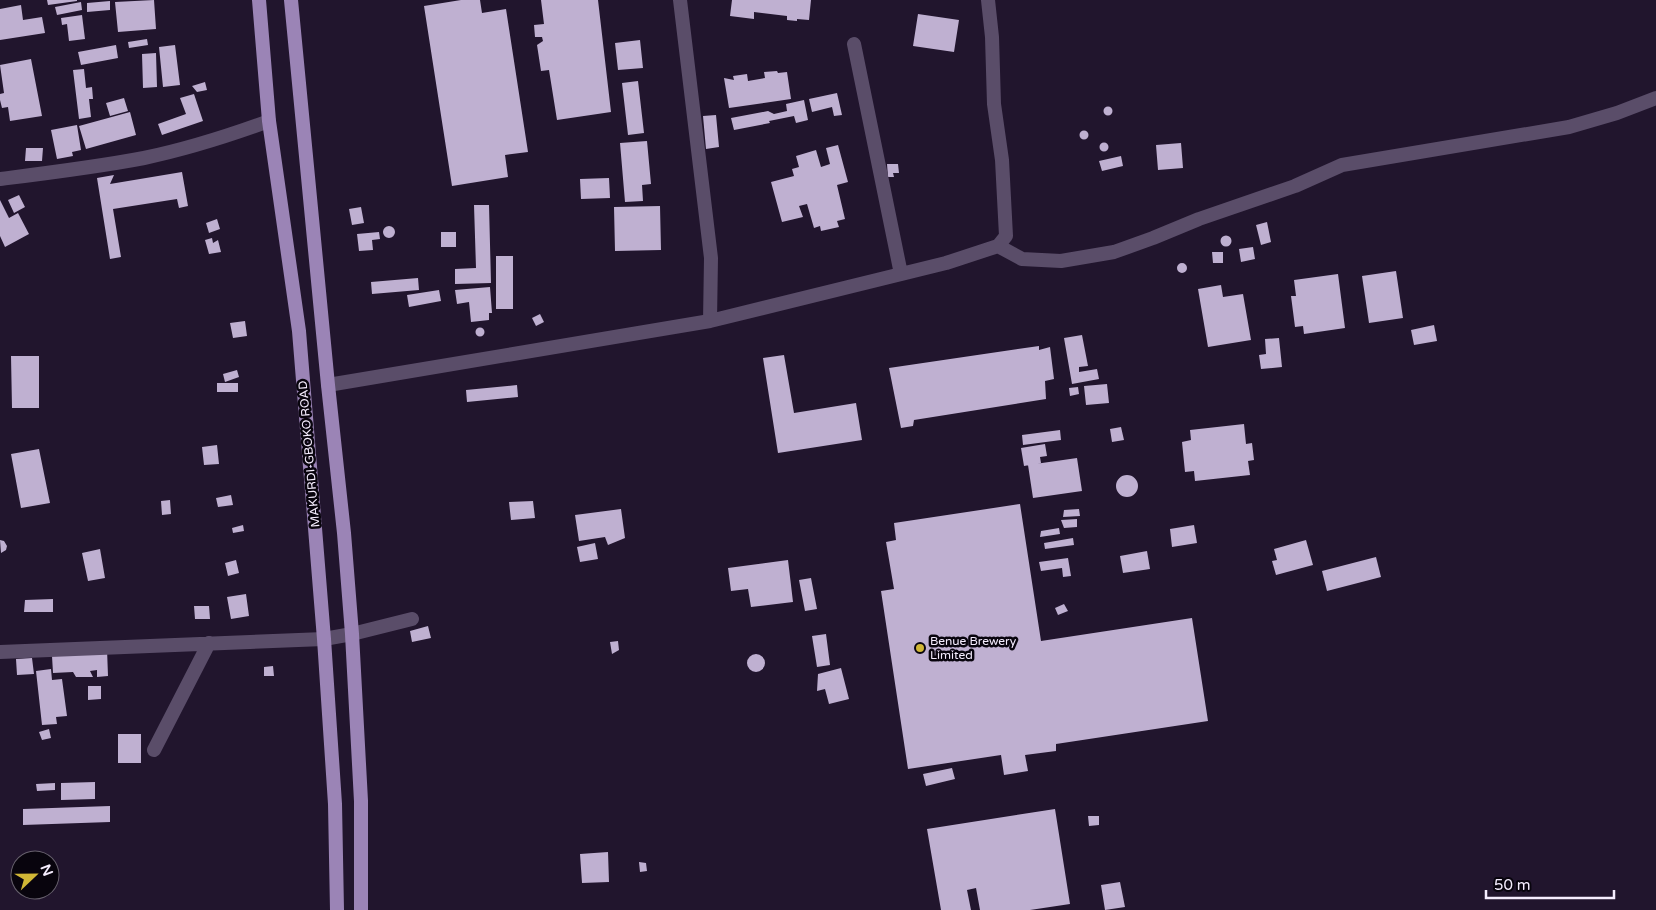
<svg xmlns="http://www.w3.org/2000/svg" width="1656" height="910" font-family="'Varela Round',sans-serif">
	<rect width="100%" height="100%" fill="#21152d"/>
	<path fill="#bfb0d1" d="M47,0H77V1L48,5Z
		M154,0L156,29L118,32L115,2Z
		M461,0H480L482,13L506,9L528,152L505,155L508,177L452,186L424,6Z
		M541,0H598L611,112L557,120L549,70L541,71L537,45L543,41L542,37H535L534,25L544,24Z
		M732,0H811L809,20L797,19V21L787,20V16L754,12V19L730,16Z
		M110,1V10L87,12V3Z
		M81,2L82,10L57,15L55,7Z
		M21,5L23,20L42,17L45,33L0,40V9Z
		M918,14L959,20L954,52L913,46Z
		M82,15L85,39L69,41L67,24L62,25L61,18Z
		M147,39L148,45L129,48L128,42Z
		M640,40L643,68L618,70L615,43Z
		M116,45L118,58L81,65L78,52Z
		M175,45L180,85L163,87L159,47Z
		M156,53L157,87L143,88L142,54Z
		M31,59L42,116L10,121L8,107L2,108L0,100V94L4,93L0,65Z
		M84,69L86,88L92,87L93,99H89L91,117L79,119L73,70Z
		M777,71L778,73L787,72L791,99L729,108L724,78L734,80L733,76L747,74L748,81L765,78L764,72Z
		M638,81L644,133L628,135L622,83Z
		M205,82L207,90L197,92L192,86Z
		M837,93L842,115L834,116L832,107L812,112L809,99Z
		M194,94L203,121L162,135L158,124L186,114L180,98Z
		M124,98L128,111L110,116L106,103Z
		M804,100L808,120L796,123L794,116L769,121L770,123L734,130L731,118L768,111L774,114L787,111L786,104Z
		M1103.5 111a4.5 4.5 0 1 1 9 0a4.5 4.5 0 1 1-9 0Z
		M130,112L136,135L86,149L79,126Z
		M716,115L719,147L706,149L703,116Z
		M77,125L81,150L72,152L73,156L57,159L51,130Z
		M1079.5 135a4.5 4.5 0 1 1 9 0a4.5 4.5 0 1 1-9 0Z
		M647,141L651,184L642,185L643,201L625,202L620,143Z
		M1099.5 147a4.5 4.5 0 1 1 9 0a4.5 4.5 0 1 1-9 0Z
		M1181,143L1183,168L1158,170L1156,145Z
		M838,145L848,182L837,185L845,219L837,221L839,227L821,231L820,226L814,228L807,204L799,206L803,217L782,222L771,182L794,176L792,169L799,167L796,156L816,150L821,167L830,164L826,148Z
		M26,148H43L42,161H25Z
		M1121,156L1123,166L1102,171L1099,161Z
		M887,164H898L899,173H893L894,177H888Z
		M182,172L188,206L179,208L177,199L113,209L121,257L110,259L97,178L114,175L110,184Z
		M609,178L610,198L581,199L580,179Z
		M19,195L25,207L14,213L8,200Z
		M0,200L9,218L18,213L29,234L5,247L0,236Z
		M474,205H489L491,283L455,284V269L476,268Z
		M660,206L661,250L615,251L614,207Z
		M361,207L364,223L352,225L349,209Z
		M217,219L220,229L209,233L206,223Z
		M1267,222L1271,242L1261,245L1256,225Z
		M383 232a6 6 0 1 1 12 0a6 6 0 1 1-12 0Z
		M379,232L380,239L372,240L373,250L359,251L357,234Z
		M441,232H456V247H441Z
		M1220.5 241a5.5 5.5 0 1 1 11 0a5.5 5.5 0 1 1-11 0Z
		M212,238L213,243L218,240L221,252L209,254L205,240Z
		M1253,247L1255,259L1241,262L1239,249Z
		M1212,252H1223V263H1213Z
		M496,256H513V309H496Z
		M1177 268a5 5 0 1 1 10 0a5 5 0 1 1-10 0Z
		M1396,271L1403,318L1369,323L1362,276Z
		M1338,274L1345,328L1304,334L1303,326L1295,327L1291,296H1296L1294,280Z
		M418,278L419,290L372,294L371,282Z
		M1221,285L1223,297L1243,294L1251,340L1208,347L1198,289Z
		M490,287L492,313H489V320L471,322L469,302L457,304L455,290Z
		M439,290L441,301L409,307L407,295Z
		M540,314L544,322L536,326L532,318Z
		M245,321L247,336L233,338L230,323Z
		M1434,325L1437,341L1414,345L1411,330Z
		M475.5 332a4.5 4.5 0 1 1 9 0a4.5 4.5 0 1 1-9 0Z
		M1082,335L1088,366L1079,367V372L1097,369L1099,379L1072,384L1064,338Z
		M1279,338L1282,367L1261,369L1259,355L1266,354L1265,339Z
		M1039,346V350L1050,347L1054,379L1045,381L1046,399L914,420L913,426L901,428L889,368Z
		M784,355L794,413L856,403L862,440L778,453L763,358Z
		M11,356H39V408H12Z
		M237,370L239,377L225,382L223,374Z
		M217,383H238V392H217Z
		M1107,384L1109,403L1086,405L1084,386Z
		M517,385L518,397L467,402L466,390Z
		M1078,387L1079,394L1070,396L1069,388Z
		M1244,424L1246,444L1252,443L1254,460L1248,461L1250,475L1195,481L1194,471L1185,472L1182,442L1191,440L1190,430Z
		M1121,427L1124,440L1112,442L1110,429Z
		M1060,430L1061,440L1023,445L1022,435Z
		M1045,444L1047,456L1040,457L1041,463L1024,466L1021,448Z
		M217,445L219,464L204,465L202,447Z
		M39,449L50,503L21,508L11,454Z
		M1077,458L1082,491L1033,498L1028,465Z
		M1116 486a11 11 0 1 1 22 0a11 11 0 1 1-22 0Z
		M231,495L233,505L218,507L216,498Z
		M170,500L171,514L162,515L161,501Z
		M533,501L535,518L511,520L509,502Z
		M1020,504L1041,641L1192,618L1208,721L1056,744V751L1025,755L1028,771L1004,775L1001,755L908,769L881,591L894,589L886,542L896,540L894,523Z
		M621,509L625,538L608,545L605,537L579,541L575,515Z
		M1079,509L1080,516L1063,517L1064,510Z
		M1077,519V527L1064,528L1061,520Z
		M243,525L244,531L233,533L232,528Z
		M1194,525L1197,543L1172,547L1170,529Z
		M1059,528L1060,534L1040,537L1041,531Z
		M1073,538L1074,545L1045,549L1044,543Z
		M0,540L4,541L7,546L6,550L1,553Z
		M1306,540L1313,565L1276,575L1272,561L1277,560L1274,549Z
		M595,543L598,559L580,562L577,547Z
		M100,549L105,578L88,581L82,553Z
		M1147,551L1150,569L1123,573L1120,556Z
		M1376,557L1381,577L1327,591L1322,571Z
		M1068,558L1071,576L1063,577L1062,568L1041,571L1039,562Z
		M236,560L239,573L228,576L225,563Z
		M788,560L793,602L751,607L748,589L731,591L728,568Z
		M811,578L817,609L805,611L799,580Z
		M246,594L249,616L231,619L227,597Z
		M53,599V612H24L25,600Z
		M1064,604L1068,611L1058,615L1055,608Z
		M194,606H209L210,619H195Z
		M428,626L431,638L412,642L410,631Z
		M826,634L830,665L817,667L812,636Z
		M618,641L619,650L612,654L610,642Z
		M107,649L108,676L97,677V670L90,671L93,677H76L73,672L53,673L52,656Z
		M747 663a9 9 0 1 1 18 0a9 9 0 1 1-18 0Z
		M32,658L34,674L17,675L16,659Z
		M273,666L274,676H264V667Z
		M841,668L849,699L829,704L825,689L817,691L818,674Z
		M51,669L52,680L62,679L67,716L56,717L57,724L42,725L36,671Z
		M88,686H101V699L88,700Z
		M49,729L51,738L42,740L39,732Z
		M118,734H141V763H118Z
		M952,768L955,779L926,786L923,774Z
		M95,782V799L61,800V783Z
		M55,783V790L37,791L36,784Z
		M110,806V822L23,825V809Z
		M1055,809L1070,904L1030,910H980L976,888L967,890L971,910H941L927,829Z
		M1088,816H1099V825L1089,826Z
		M608,852L609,882L582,883L580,854Z
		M639,862L646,863L647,871L640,872Z
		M1120,882L1125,907L1105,910L1101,885Z"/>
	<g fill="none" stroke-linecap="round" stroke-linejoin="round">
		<path stroke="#5a4d69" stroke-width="14" d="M680,0L711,258L710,321
			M854,44L901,274
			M0,179C48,173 97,167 144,158C187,149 228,136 269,121
			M998,246L1022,259L1061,261L1114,252L1153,238L1199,219L1295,186L1342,165L1569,127L1617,113L1656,98
			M328,385L710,321L946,263L998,246L1006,236L1002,160L994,104L992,37L988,0
			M0,652L324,639L352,634L412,619
			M154,750L209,643"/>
		<path stroke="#9b84b6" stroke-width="14" d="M259,0L269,121L299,331L324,639L335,804L337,910
			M291,0L328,385L344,533L352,634L361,801V910"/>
	</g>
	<circle fill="#d1b736" stroke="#08040d" stroke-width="2" cx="920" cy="648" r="5"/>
	<g text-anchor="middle" stroke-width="5" stroke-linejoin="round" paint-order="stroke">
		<g font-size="12" fill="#f5edfe" stroke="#08040d">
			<text transform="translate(309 454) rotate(-95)" y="4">MAKURDI-GBOKO ROAD</text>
		</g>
		<g font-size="12" fill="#f5edfe" stroke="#08040d" text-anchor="start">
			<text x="930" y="645">Benue Brewery<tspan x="930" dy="14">Limited</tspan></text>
		</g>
	</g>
	<g transform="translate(35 875) rotate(68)"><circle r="24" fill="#08040d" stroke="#67616d"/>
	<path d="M0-4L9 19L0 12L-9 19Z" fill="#d1b736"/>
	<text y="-8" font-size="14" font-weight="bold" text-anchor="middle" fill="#f5edfe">N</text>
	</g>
	<path d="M1486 890v8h128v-8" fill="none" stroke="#f5edfe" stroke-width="2.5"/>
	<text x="1494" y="890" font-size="15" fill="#f5edfe" stroke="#08040d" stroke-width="4" paint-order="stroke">50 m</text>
</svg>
